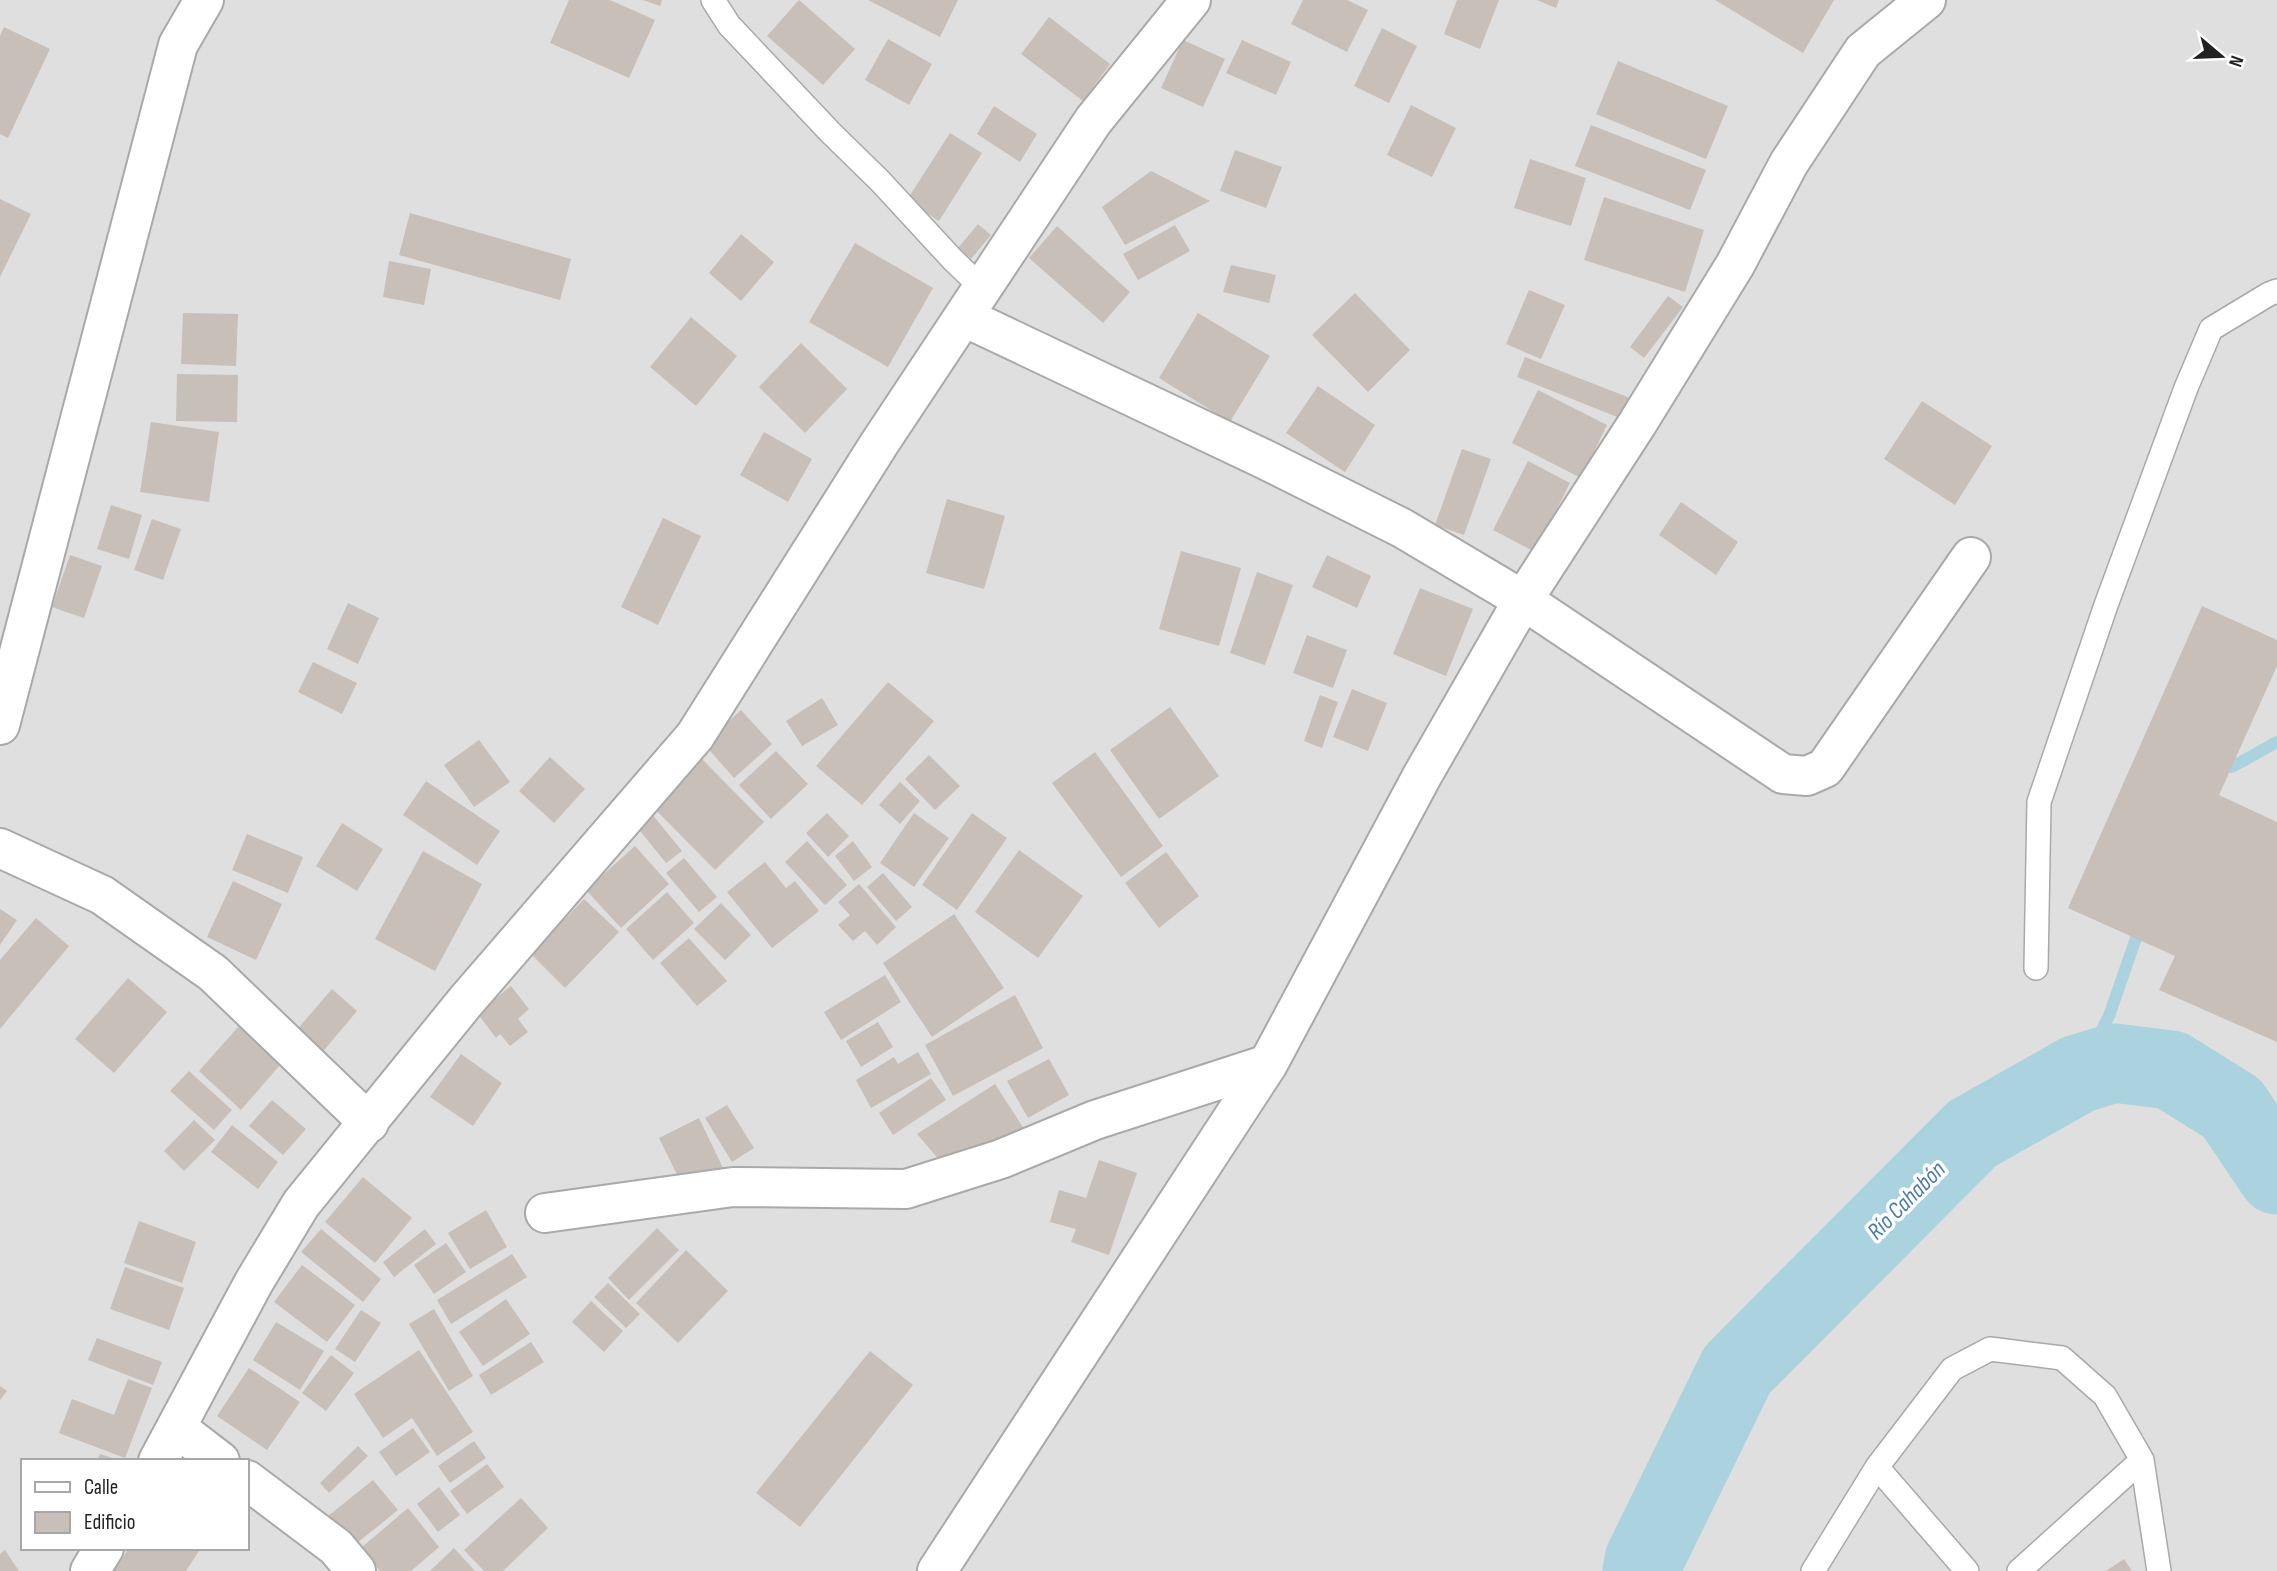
<svg xmlns="http://www.w3.org/2000/svg" width="2277" height="1571" font-family="'Sofia Sans Condensed',sans-serif">
	<rect width="100%" height="100%" fill="#f2efe9"/>
	<path fill="#e0dfdf" fill-rule="evenodd" d="M0,0H2277V1571H0ZM23,1461H247V1548H23Z"/>
	<g fill="none" stroke-linecap="round" stroke-linejoin="round">
		<path stroke="#aad3df" stroke-width="12" d="M2232,767L2277,742
			M2078,1074L2109,1016L2136,938"/>
		<path stroke="#aad3df" stroke-width="79" d="M1642,1571L1644,1560L1737,1370L1972,1134L2078,1074L2114,1063L2171,1070L2232,1108L2277,1175"/>
	</g>
	<path fill="#c7bfb8" d="M569,0H610L655,20L629,78L550,43Z
		M643,0H662L660,6Z
		M799,0L855,49L823,85L767,36Z
		M868,0H958L940,37Z
		M1303,0H1347L1368,10L1347,52L1291,24Z
		M1457,0H1499L1480,49L1444,34Z
		M1537,0H1559L1556,8Z
		M1715,0H1834L1803,53Z
		M1049,17L1110,64L1083,101L1021,54Z
		M4,27L50,49L8,138L0,134V36Z
		M1382,28L1417,46L1389,103L1354,86Z
		M888,39L932,64L909,105L865,80Z
		M1183,40L1225,59L1203,107L1161,88Z
		M1242,40L1291,62L1276,95L1226,73Z
		M1618,61L1728,106L1706,159L1596,114Z
		M1411,105L1456,128L1432,177L1387,155Z
		M994,106L1037,134L1020,162L977,134Z
		M1591,125L1706,170L1690,210L1575,166Z
		M950,133L982,153L939,221L907,200Z
		M1235,150L1282,167L1266,208L1220,191Z
		M1530,159L1586,178L1571,226L1514,208Z
		M1151,171L1210,201L1125,245L1102,207Z
		M1604,197L1704,230L1685,292L1584,260Z
		M0,199L31,214L0,277Z
		M410,213L571,259L560,300L399,255Z
		M978,224L991,235L971,259L958,248Z
		M1175,225L1190,251L1138,280L1123,254Z
		M1057,226L1130,292L1103,323L1029,258Z
		M741,234L774,262L741,301L709,273Z
		M855,243L933,288L888,367L809,322Z
		M389,261L431,269L424,305L383,297Z
		M1231,265L1276,275L1269,303L1223,292Z
		M1529,290L1565,305L1541,359L1506,344Z
		M1355,293L1410,350L1368,392L1312,335Z
		M1668,296L1683,307L1644,358L1630,347Z
		M183,313L238,314L236,366L181,364Z
		M1198,313L1270,356L1230,422L1159,378Z
		M691,317L737,356L696,406L650,367Z
		M801,343L847,389L805,433L759,387Z
		M1525,357L1630,398L1622,419L1517,377Z
		M177,374L238,375L237,422L176,421Z
		M1318,386L1375,425L1345,472L1286,433Z
		M1538,390L1607,425L1581,478L1512,443Z
		M1922,401L1992,446L1955,505L1884,459Z
		M151,422L219,432L209,502L140,492Z
		M764,432L812,459L788,502L740,475Z
		M1462,449L1491,459L1464,535L1435,525Z
		M1528,461L1570,483L1535,552L1493,530Z
		M947,499L1005,516L984,589L926,573Z
		M1681,502L1738,542L1716,575L1659,535Z
		M111,505L142,515L129,559L97,549Z
		M663,518L701,536L658,625L621,607Z
		M152,519L181,529L163,580L134,570Z
		M1181,551L1241,568L1219,646L1159,629Z
		M70,555L102,566L84,618L52,607Z
		M1327,555L1371,576L1357,608L1312,587Z
		M1257,572L1293,585L1265,665L1230,653Z
		M1420,588L1473,609L1446,676L1393,654Z
		M348,603L379,618L358,664L327,649Z
		M2202,606L2277,640V666L2219,795L2277,822V1042L2159,990L2175,956L2068,908Z
		M1307,635L1347,650L1333,688L1293,673Z
		M313,662L357,683L342,714L298,692Z
		M888,682L934,721L862,805L816,766Z
		M1352,689L1387,703L1368,751L1333,737Z
		M1320,695L1338,702L1322,748L1304,741Z
		M822,698L838,725L802,746L786,721Z
		M1170,707L1219,776L1159,819L1110,750Z
		M741,710L772,744L734,778L704,744Z
		M479,740L510,782L474,807L444,765Z
		M776,751L808,784L771,819L739,785Z
		M1095,752L1163,846L1121,877L1052,783Z
		M929,755L960,786L935,810L905,779Z
		M699,756L764,822L715,870L650,804Z
		M550,757L585,789L554,823L519,791Z
		M426,781L500,831L477,865L403,815Z
		M900,782L920,801L900,824L879,805Z
		M827,813L849,836L828,857L806,833Z
		M914,813L949,838L914,887L880,863Z
		M972,813L1007,838L957,910L922,885Z
		M652,814L682,851L666,863L636,826Z
		M342,823L383,849L357,891L316,866Z
		M247,834L303,857L288,893L232,870Z
		M807,841L847,885L825,905L785,862Z
		M853,841L872,867L854,881L835,856Z
		M635,846L669,884L621,928L586,890Z
		M1019,850L1083,896L1038,958L975,912Z
		M423,851L482,884L435,971L375,939Z
		M1166,852L1199,896L1159,928L1125,883Z
		M684,858L717,897L699,912L666,873Z
		M765,862L786,888L795,881L819,911L772,948L727,892Z
		M883,873L912,907L896,921L867,887Z
		M233,881L282,904L256,960L207,937Z
		M859,884L896,927L877,945L865,931L853,941L838,925L850,915L838,902Z
		M667,892L694,923L653,960L626,929Z
		M584,899L619,932L565,988L531,954Z
		M721,903L751,935L725,960L694,929Z
		M0,909L17,920L0,945Z
		M954,914L1004,988L932,1037L883,963Z
		M36,918L69,946L0,1029V960Z
		M689,938L727,981L697,1006L660,963Z
		M885,975L901,1002L841,1040L824,1012Z
		M128,978L167,1012L114,1073L75,1039Z
		M511,986L529,1009L518,1019L528,1032L510,1046L500,1034L496,1038L477,1013Z
		M332,989L357,1011L320,1055L294,1033Z
		M1015,995L1043,1048L953,1096L925,1045Z
		M878,1022L893,1047L861,1067L846,1041Z
		M239,1026L281,1064L241,1110L199,1071Z
		M918,1052L931,1074L871,1108L856,1080L894,1057L898,1064Z
		M461,1054L502,1083L473,1126L430,1097Z
		M1049,1059L1069,1095L1028,1118L1007,1081Z
		M189,1071L232,1110L214,1130L170,1091Z
		M931,1078L946,1100L893,1135L879,1113Z
		M995,1084L1026,1132L948,1170L917,1134Z
		M272,1100L306,1129L283,1155L249,1126Z
		M727,1105L754,1148L732,1162L705,1118Z
		M699,1118L723,1168L683,1187L659,1138Z
		M194,1120L215,1140L184,1171L164,1151Z
		M232,1125L278,1162L258,1189L211,1152Z
		M1099,1160L1137,1173L1109,1255L1071,1242L1076,1229L1050,1222L1059,1190L1086,1198Z
		M363,1177L412,1218L375,1263L325,1222Z
		M486,1210L507,1247L470,1269L448,1233Z
		M139,1221L196,1242L182,1283L124,1263Z
		M657,1228L679,1250L629,1300L608,1278Z
		M321,1229L381,1279L363,1302L301,1252Z
		M425,1229L436,1244L394,1277L383,1262Z
		M446,1243L466,1272L434,1294L414,1265Z
		M686,1250L728,1291L678,1343L636,1303Z
		M512,1254L527,1277L451,1324L437,1300Z
		M302,1265L355,1305L327,1342L274,1302Z
		M125,1267L184,1288L169,1330L110,1309Z
		M608,1283L640,1314L626,1328L594,1297Z
		M506,1299L530,1334L483,1366L459,1332Z
		M591,1301L623,1331L604,1352L572,1322Z
		M434,1309L473,1376L449,1391L409,1324Z
		M361,1310L381,1323L355,1362L335,1349Z
		M276,1322L324,1351L300,1390L253,1360Z
		M97,1338L162,1362L153,1385L88,1360Z
		M531,1342L544,1362L491,1395L479,1375Z
		M419,1350L473,1432L437,1456L412,1418L383,1438L354,1394Z
		M870,1351L913,1385L800,1527L756,1493Z
		M331,1355L354,1373L326,1411L302,1393Z
		M249,1368L300,1402L267,1450L217,1416Z
		M128,1379L152,1388L125,1458L59,1433L72,1399L114,1415Z
		M0,1386L7,1391L0,1400Z
		M413,1428L430,1452L396,1476L379,1452Z
		M474,1441L486,1458L450,1483L438,1466Z
		M358,1446L368,1456L329,1493L320,1483Z
		M100,1454L118,1460L117,1461H97Z
		M487,1464L504,1487L467,1514L450,1491Z
		M373,1480L398,1510L352,1547L328,1516Z
		M439,1487L460,1515L438,1532L417,1504Z
		M521,1498L548,1528L503,1571H484L464,1550Z
		M408,1508L439,1547L411,1571H380L361,1548Z
		M129,1548H201L186,1571H114Z
		M454,1548L475,1571H430Z
		M5,1550L19,1571H0V1554Z
		M2124,1559L2132,1571H2106Z"/>
	<g fill="none" stroke-linecap="round" stroke-linejoin="round">
		<defs>
			<path id="lane" d="M713,0L729,25L830,132L881,182L953,260L982,288
				M2036,968L2039,802L2106,605L2186,388L2211,329L2269,294L2277,291
				M1877,1467L1967,1571
				M1813,1571L1877,1467L1952,1369L1990,1349L2062,1358L2105,1396L2142,1460L2159,1571
				M2019,1571L2142,1460"/>
			<path id="street" d="M964,317L1264,459L1402,528L1523,600L1783,774L1807,776L1825,768L1971,557
				M0,725L178,45L204,0
				M0,848L102,895L213,973L369,1123
				M545,1213L733,1187L906,1189L1001,1159L1095,1120L1268,1064
				M177,1428L220,1461
				M158,1461L254,1282L301,1204L466,1001L695,736L879,444L1093,121L1191,0
				M247,1480L336,1547L356,1571
				M90,1571L104,1548
				M937,1571L1268,1064L1422,776L1523,600L1637,424L1735,265L1789,163L1863,51L1926,0"/>
		</defs>
		<use href="#lane" stroke="#a9a9a9" stroke-width="26"/>
		<use href="#street" stroke="#a9a9a9" stroke-width="42"/>
		<use href="#lane" stroke="#fff" stroke-width="23"/>
		<use href="#street" stroke="#fff" stroke-width="38"/>
	</g>
	<g text-anchor="middle" stroke-width="7" stroke-linejoin="round" paint-order="stroke">
		<g font-size="24" font-style="italic" fill="#4a7aab" stroke="#fff">
			<text transform="translate(1906 1200) rotate(-45)" y="8">Río Cahabón</text>
		</g>
	</g>
	<rect x="21" y="1459" width="228" height="91" fill="#ffffff" stroke="#a7a7a7" stroke-width="2"/>
	<rect x="35" y="1482" width="35" height="10" fill="#ffffff" stroke="#a7a7a7" stroke-width="2"/>
	<text x="84" y="1494" font-size="21" fill="#222222">Calle</text>
	<rect x="35" y="1512" width="35" height="21" fill="#c7bfb8" stroke="#a7a7a7" stroke-width="2"/>
	<text x="84" y="1529" font-size="21" fill="#222222">Edificio</text>
	<g transform="translate(2221 56) rotate(109)" stroke="#ffffff" stroke-width="5" paint-order="stroke">
	<path d="M0-5L12 26L0 18L-12 26Z" fill="#222222"/>
	<text y="-10" font-size="19" font-weight="bold" text-anchor="middle" fill="#222222">N</text>
	</g>
</svg>
